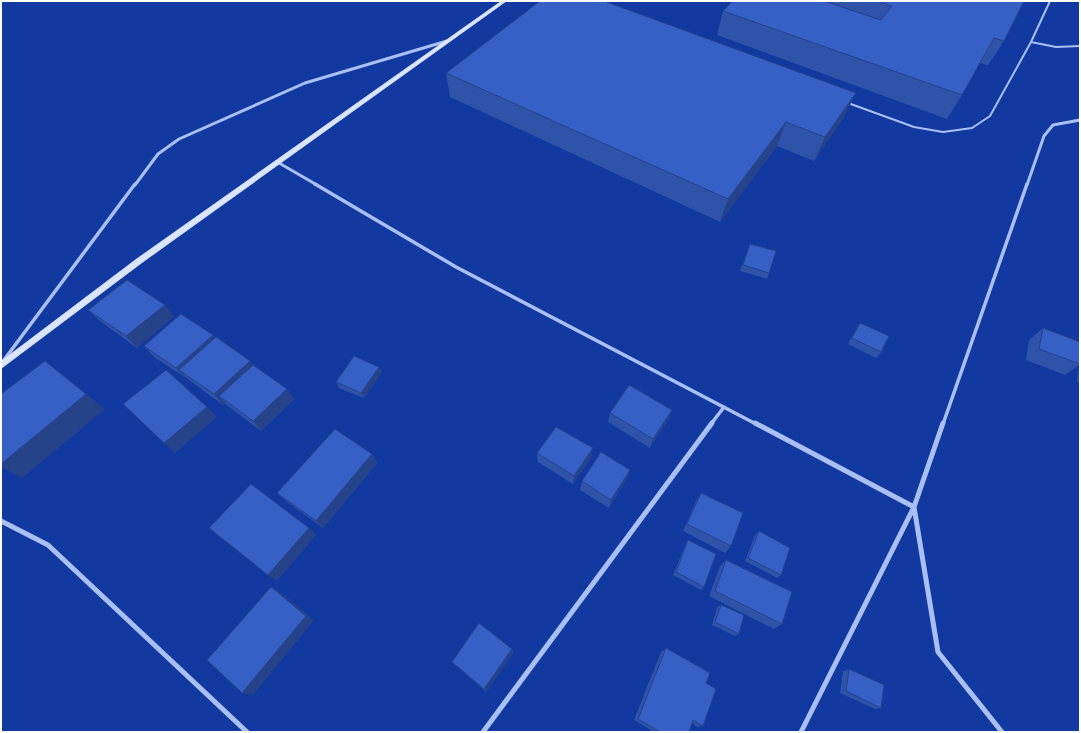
<svg xmlns="http://www.w3.org/2000/svg" width="1081" height="733" font-family="Lato,sans-serif">
	<rect width="100%" height="100%" fill="#1239a0"/>
	<g fill="none" stroke-linecap="round" stroke-linejoin="round">
		<path stroke="#aac0f5" stroke-width="2" d="M1031,42L1056,47L1080,46
			M848,103L914,127L943,132L972,128L990,116L1031,42L1050,1"/>
		<path stroke="#aac0f5" stroke-width="3" d="M279,163L317,185
			M135,185L158,154L179,139L305,83L447,41
			M1027,185L1044,136L1053,125L1080,120"/>
		<path stroke="#aac0f5" stroke-width="3.5" d="M315,184L456,267L756,424
			M1,364L135,184
			M711,424L724,407
			M943,424L1027,184"/>
		<path stroke="#aac0f5" stroke-width="5" d="M755,423L914,507L938,652L1002,732
			M1,521L48,545L247,732
			M483,732L712,423
			M801,732L914,507L943,423"/>
		<path fill="#dbe4fd" fill-rule="evenodd" d="M501,1H507L142,263L1,369V361L136,259Z"/>
	</g>
	<path fill="#2e53a9" d="M733,1H1024L1004,41L988,65L980,63L962,95L947,119L717,35L723,11Z
		M446,73L844,117L814,161L777,146L720,222L450,97Z
		M750,244L769,273L767,279L740,271Z
		M88,310L174,316L137,348L100,321Z
		M860,323L881,352L876,358L848,344L856,329Z
		M1043,328L1080,342V383L1077,382L1079,365L1065,375L1026,360L1029,340Z
		M213,335L215,337L287,389L294,399L261,431L228,406L225,403L223,405L189,380L187,378H186L154,357L144,346Z
		M379,367L382,372L364,398L339,388L336,382Z
		M672,410L668,420L650,448L608,422L610,413Z
		M537,453L591,457L573,484L538,462Z
		M372,454L377,463L323,528L286,501L277,493Z
		M630,470L627,478L609,508L580,490L582,481Z
		M701,493L731,546L725,553L683,531L696,501Z
		M759,531L781,575L777,578L745,561L755,535Z
		M688,540L704,587L701,590L673,575L686,544Z
		M726,560L782,624L774,629L709,596L720,566Z
		M721,605L739,634L735,636L712,625L717,607Z
		M666,648L703,726L697,727L692,723L689,732H654L634,720L661,652Z
		M512,649L513,653L486,692L452,662Z
		M849,669L881,708L875,709L840,693L843,671Z"/>
	<path fill="#26438a" d="M856,93L844,117L814,161L825,137Z
		M786,122L777,146L720,222L728,199Z
		M165,305L174,316L137,348L126,336Z
		M213,335L222,346L179,370L187,378H186L176,368Z
		M45,361L105,409L22,478L1,467V464Z
		M250,361L258,371L219,396L225,403L223,405L214,394Z
		M379,367L382,372L364,398L361,393Z
		M287,389L294,399L261,431L253,421Z
		M207,407L217,417L175,453L164,443Z
		M672,410L668,420L650,448L653,439Z
		M593,448L591,457L573,484L574,476Z
		M372,454L377,463L323,528L316,521Z
		M630,470L627,478L609,508L611,500Z
		M309,528L316,535L277,581L268,575Z
		M271,587L280,592L314,620L253,695L242,693Z
		M512,649L513,653L486,692L484,689Z"/>
	<path fill="#3660c5" stroke="#26438a" d="M540,1H604L856,93L825,137L786,122L728,199L446,73Z
		M733,1H824L881,20L892,6L877,1H1024L1004,41L994,38L962,95L723,11Z
		M750,244L776,251L769,273L743,265Z
		M127,280L165,305L126,336L88,310Z
		M181,314L213,335L176,368L144,346Z
		M860,323L889,336L881,352L852,338Z
		M1043,328L1080,342V364L1039,349Z
		M216,337L250,361L214,394L179,370Z
		M354,356L379,367L361,393L336,382Z
		M45,361L86,394L1,464V394Z
		M253,365L287,389L253,421L219,396Z
		M166,370L207,407L164,443L123,404Z
		M629,385L672,410L653,439L610,413Z
		M556,427L593,448L574,476L537,453Z
		M335,429L372,454L316,521L277,493Z
		M601,452L630,470L611,500L582,481Z
		M251,484L309,528L268,575L209,528Z
		M701,493L743,513L731,546L687,524Z
		M759,531L790,548L781,575L748,558Z
		M688,540L716,554L704,587L676,572Z
		M726,560L792,592L782,624L715,591Z
		M271,587L306,616L242,693L207,660Z
		M721,605L744,615L739,634L715,622Z
		M479,623L512,649L484,689L452,662Z
		M666,648L710,673L706,683L716,689L703,726L693,720L689,732H660L638,719Z
		M849,669L884,685L881,708L846,691Z"/>
	<rect width="1081" height="733" fill="none" stroke="#ffffff" stroke-width="4"/>
</svg>
